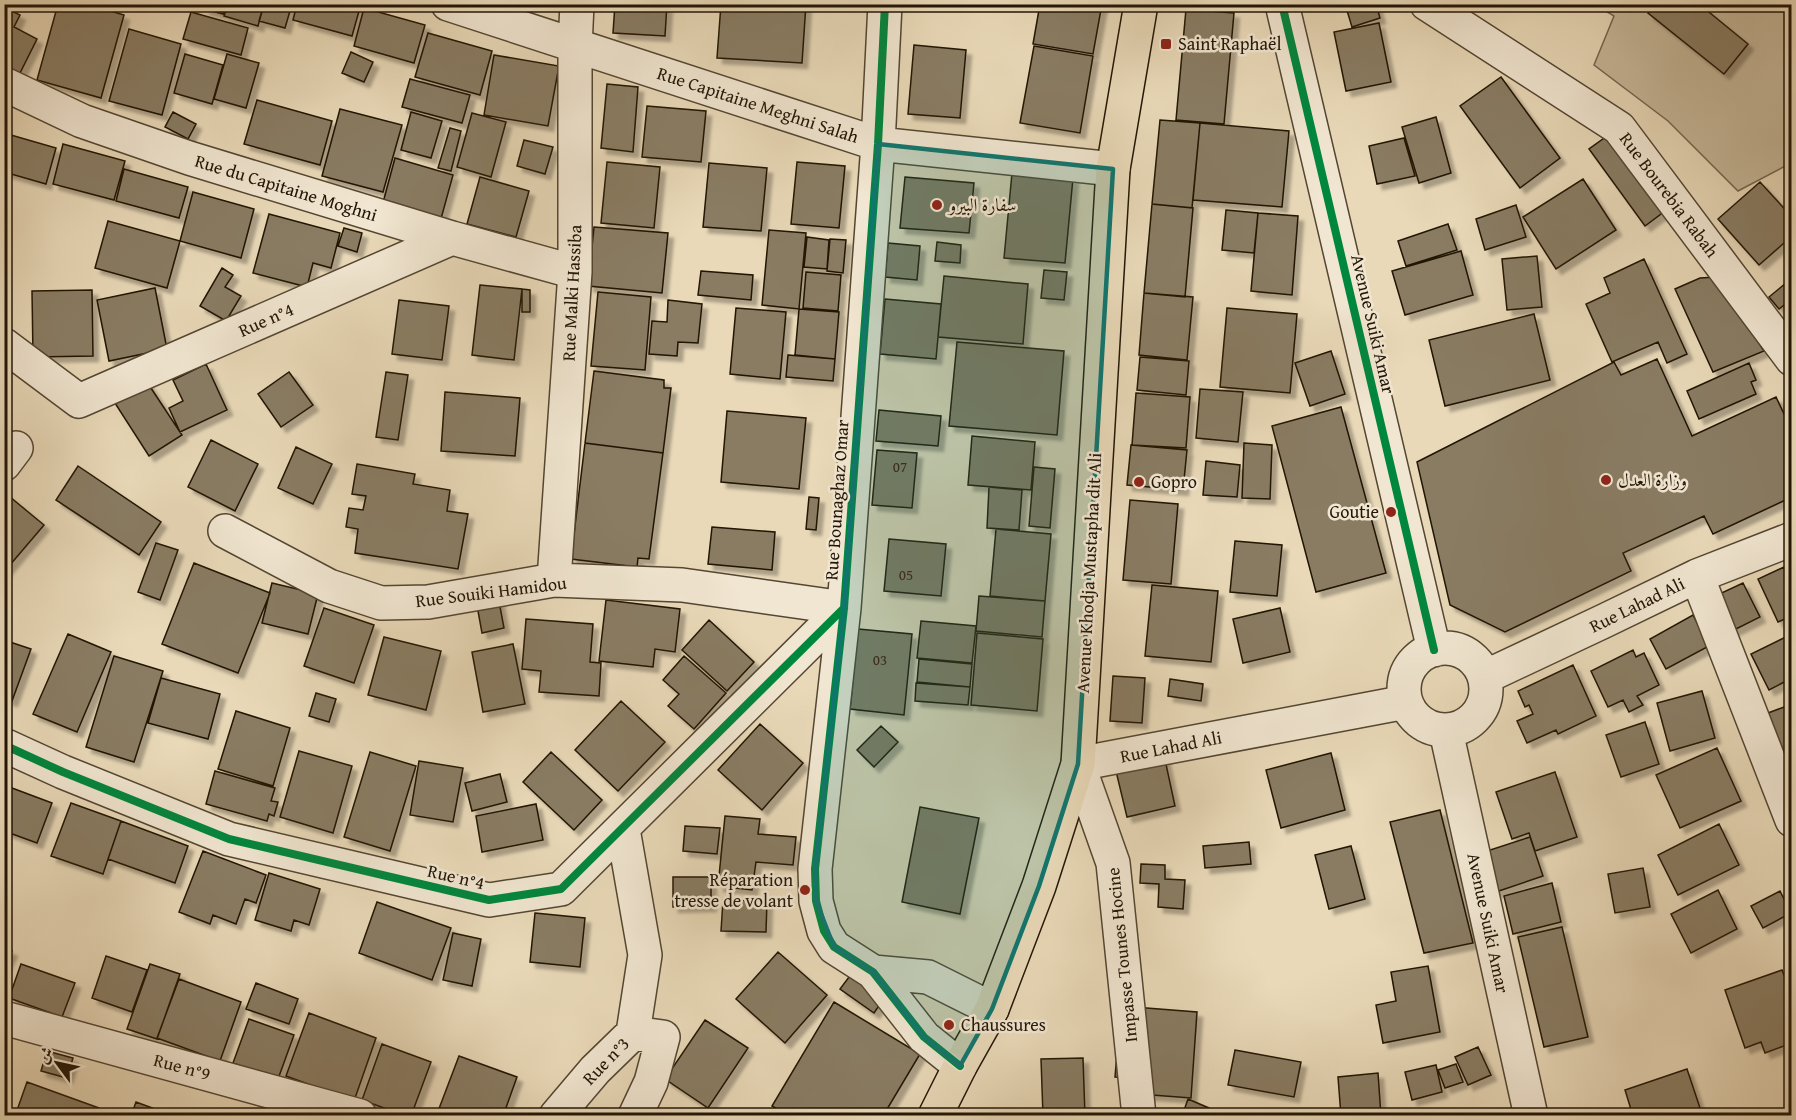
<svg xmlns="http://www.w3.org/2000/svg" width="1796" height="1120" font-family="'Gentium Book Plus',Amiri,serif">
	<defs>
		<filter id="shadow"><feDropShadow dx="5.5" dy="5.5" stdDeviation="1.5" flood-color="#0004"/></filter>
	</defs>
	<rect width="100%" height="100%" fill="#e9d9b8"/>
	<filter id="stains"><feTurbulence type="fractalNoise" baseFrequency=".00333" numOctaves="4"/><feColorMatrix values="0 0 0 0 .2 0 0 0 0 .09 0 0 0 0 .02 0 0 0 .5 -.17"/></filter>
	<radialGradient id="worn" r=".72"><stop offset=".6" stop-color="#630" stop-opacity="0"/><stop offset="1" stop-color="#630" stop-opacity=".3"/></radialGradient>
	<path fill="#c7b89a" stroke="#746650" stroke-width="1.5" d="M1596,5H1791V163L1738,191L1668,121L1594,65L1614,16Z"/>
	<path fill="#897b63" stroke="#211506" stroke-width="1.5" filter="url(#shadow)" d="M58,4H87L124,15L101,98L37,80Z
		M206,4H226L223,14L204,9Z
		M228,4H264L258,26L224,16Z
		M264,4H292L285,28L259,21Z
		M297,4H361L352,36L293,20Z
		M615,4H667L665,36L613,33Z
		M721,4H806L802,63L717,58Z
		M1040,4H1102L1093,54L1033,44Z
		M1345,4H1376L1380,18L1352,27Z
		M1654,4H1699L1748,44L1724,74L1648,13Z
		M4,7L20,15L14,27L37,39L19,75L4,68Z
		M364,8L425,25L414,63L354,46Z
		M1186,9L1234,13L1224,124L1176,120Z
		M191,12L248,28L241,55L183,39Z
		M1379,23L1391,82L1346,91L1334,32Z
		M129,29L181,44L162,115L109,101Z
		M428,33L492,51L480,95L415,77Z
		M914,45L966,50L960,118L908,114Z
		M1034,46L1093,56L1080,133L1020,123Z
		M351,52L373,62L364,82L342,73Z
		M185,54L223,65L212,104L174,93Z
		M227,54L259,63L246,108L214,99Z
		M494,55L559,66L548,126L484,115Z
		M1501,77L1560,158L1520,188L1460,106Z
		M410,79L470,95L462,123L402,107Z
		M607,84L638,87L633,152L601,148Z
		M257,100L332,121L320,165L244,144Z
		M647,106L706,111L701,162L642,157Z
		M340,109L402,125L383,192L322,176Z
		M173,112L196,124L188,139L165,127Z
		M411,112L442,121L431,158L401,150Z
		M472,113L506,122L491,177L457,167Z
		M1436,117L1451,173L1419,183L1402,127Z
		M1160,120L1200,123L1192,208L1152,204Z
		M1200,123L1289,131L1282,207L1193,200Z
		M450,128L461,131L451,171L438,168Z
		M1614,131L1669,208L1645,226L1589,149Z
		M4,133L56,148L46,184L4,172Z
		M1404,138L1415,176L1377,184L1369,146Z
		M524,140L553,147L545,174L517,166Z
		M63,144L125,161L114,200L53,184Z
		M395,158L453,175L439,226L381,210Z
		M607,162L660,167L654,228L601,223Z
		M797,162L845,166L839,228L791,224Z
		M709,163L767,168L761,231L703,227Z
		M124,169L188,187L179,218L116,201Z
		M1012,173L1073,178L1065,263L1004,258Z
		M480,177L529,191L516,237L467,224Z
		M905,177L974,183L969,233L900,228Z
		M1583,179L1616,230L1556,269L1523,217Z
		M1760,182L1792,217V236L1759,265L1718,219Z
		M193,192L254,209L241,258L180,241Z
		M1152,204L1193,208L1185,297L1144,293Z
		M1516,205L1526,237L1485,250L1476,219Z
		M1226,210L1258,213L1254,253L1222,250Z
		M1258,213L1298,216L1292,295L1251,291Z
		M269,214L340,233L331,268L313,263L307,287L253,273Z
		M108,221L180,241L167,288L95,268Z
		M1448,224L1457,250L1406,266L1398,241Z
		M594,227L668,233L662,293L588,286Z
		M344,228L362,233L357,252L338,246Z
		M769,230L806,233L799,309L762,305Z
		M807,237L829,240L827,269L804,267Z
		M830,239L846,240L843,273L827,271Z
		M937,242L961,245L960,263L935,261Z
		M888,243L920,246L917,280L885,277Z
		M1461,251L1473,295L1405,315L1392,271Z
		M1537,256L1542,307L1507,310L1502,259Z
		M1644,259L1687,354L1667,363L1658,342L1612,362L1586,304L1610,293L1604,278Z
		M222,268L233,275L225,287L241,296L226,321L200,306Z
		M1044,270L1067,272L1064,300L1041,298Z
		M701,271L753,275L751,300L698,295Z
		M806,272L841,275L838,311L803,308Z
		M944,276L1028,284L1023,344L938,337Z
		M1717,277L1764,351L1713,372L1675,289L1700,278Z
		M1786,283L1792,290V299L1779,309L1769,297Z
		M480,285L522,289L514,360L472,355Z
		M155,288L167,349L109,361L97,300Z
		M522,289L530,290V312H522Z
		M92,290L93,356L33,357L32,291Z
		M598,292L651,297L645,370L591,366Z
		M1144,293L1193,297L1187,360L1139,355Z
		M885,299L941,304L936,359L880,354Z
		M399,300L449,306L442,360L392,354Z
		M668,300L702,304L698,343L678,342L677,356L649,354L652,321L667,322Z
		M736,308L786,312L780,379L730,374Z
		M1227,308L1297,314L1290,393L1220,387Z
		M799,309L839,312L835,359L795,355Z
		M1534,314L1550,380L1445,406L1429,340Z
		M957,342L1064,351L1057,435L949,426Z
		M1331,351L1345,394L1310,406L1295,363Z
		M788,355L835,359L833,381L786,377Z
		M1140,357L1189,361L1186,395L1137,390Z
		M1657,359L1692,436L1776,397L1792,431V497L1713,534L1704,516L1623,553L1631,571L1505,632L1450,605L1417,462L1614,362L1621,375Z
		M1749,363L1756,380L1751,382L1756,394L1699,419L1687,391Z
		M206,364L227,410L180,432L169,408L183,401L173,380Z
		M594,371L664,380V388H671L663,453L585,443Z
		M289,372L313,405L281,427L258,394Z
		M386,372L408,375L398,440L376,437Z
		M145,379L182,435L149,456L113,400Z
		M1200,389L1243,392L1238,442L1196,438Z
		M445,392L520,398L515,456L441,451Z
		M1136,393L1190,397L1186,448L1132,445Z
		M1341,407L1386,573L1316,592L1272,426Z
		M879,410L941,416L938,446L876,441Z
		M727,411L806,418L799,489L721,482Z
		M972,436L1035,442L1031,490L968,485Z
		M211,440L258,464L235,511L188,487Z
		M585,443L663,453L649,559L638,558L637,567L571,559Z
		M1244,443L1272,445L1270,499L1242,498Z
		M1131,445L1187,450L1183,490L1127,485Z
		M296,447L332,464L313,504L278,488Z
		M877,450L917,453L912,508L872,505Z
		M1206,461L1240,465L1237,497L1203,495Z
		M357,464L415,474L413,484L450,490L447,511L468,514L458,569L355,553L358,529L346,527L349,508L363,510L366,496L352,494Z
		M78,466L161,522L139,555L56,500Z
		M1034,467L1055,469L1050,528L1029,526Z
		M989,487L1022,490L1019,530L987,528Z
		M4,492L44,525L4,572Z
		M809,497L819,498L816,530L806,529Z
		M1130,500L1178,504L1171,584L1123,580Z
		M712,527L775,532L772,570L708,564Z
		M996,529L1051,534L1045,601L990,596Z
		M889,539L946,544L941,596L884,591Z
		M1235,541L1282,545L1277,596L1230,592Z
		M156,543L178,550L160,600L138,592Z
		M194,563L270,593L238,673L162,644Z
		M1784,567L1792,584V616L1778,622L1758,579Z
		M272,583L318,594L308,634L262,623Z
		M1743,583L1760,617L1732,631L1715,596Z
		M1152,585L1218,591L1211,662L1145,656Z
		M498,596L504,628L482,633L476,600Z
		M979,596L1045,601L1042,637L976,631Z
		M606,600L680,609L675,652L655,649L653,667L599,661Z
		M324,608L374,625L354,683L304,666Z
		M1280,608L1290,652L1243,663L1233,619Z
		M1693,615L1709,646L1666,669L1650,639Z
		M526,619L593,624L590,662L601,663L599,696L539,692L541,671L522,669Z
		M709,620L754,662L727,691L682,650Z
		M921,621L976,626L972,663L917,658Z
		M858,629L912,634L904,715L850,709Z
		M977,633L1043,639L1037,711L971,705Z
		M68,634L111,652L77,732L33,714Z
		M1792,634V678L1769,690L1751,654Z
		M384,637L441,651L426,710L368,695Z
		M4,640L31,649L12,701L4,698Z
		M513,644L525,704L483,712L472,652Z
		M1633,650L1636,657L1644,653L1659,685L1637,696L1643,705L1629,712L1623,700L1608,707L1591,671Z
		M114,656L163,671L134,762L86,747Z
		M684,656L726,693L694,729L668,706L679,694L663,680Z
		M919,659L972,664L970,687L917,682Z
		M1573,665L1596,716L1558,734L1556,730L1527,743L1517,721L1533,714L1529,705L1525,707L1518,691Z
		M1113,676L1145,678L1142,723L1110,721Z
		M161,678L220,694L208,739L148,723Z
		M1170,679L1203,684L1201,701L1168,696Z
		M916,683L970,687L968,705L915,701Z
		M1702,691L1715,738L1670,751L1657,703Z
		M316,693L336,699L329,722L309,716Z
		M621,701L665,742L618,791L575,750Z
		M1792,704V758L1787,760L1768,713Z
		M236,711L290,728L273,786L218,769Z
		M1645,722L1659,764L1621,777L1606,735Z
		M760,724L803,763L762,810L718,770Z
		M881,726L898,742L874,767L857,750Z
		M1717,748L1741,801L1680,828L1656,775Z
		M299,751L352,766L333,833L280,817Z
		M370,752L416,766L390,851L344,837Z
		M551,752L602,800L574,830L523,782Z
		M1331,753L1345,810L1281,828L1266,770Z
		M1164,755L1175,806L1127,817L1115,767Z
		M419,761L463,768L453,822L410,815Z
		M215,771L275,788L271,801L278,802L274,816L269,814L267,821L206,804Z
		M1555,772L1577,837L1535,851L1529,833L1512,839L1496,792Z
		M500,774L507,802L472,811L465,783Z
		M4,785L52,803L37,843L4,831Z
		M71,803L121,821L103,874L51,856Z
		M536,804L543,840L482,852L476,816Z
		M920,807L979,818L960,914L902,902Z
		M1440,810L1473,943L1424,953L1390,822Z
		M725,816L760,819L758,834L796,837L793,865L756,862L752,890L718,886Z
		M121,821L188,846L175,883L108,859Z
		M1719,824L1739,865L1678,895L1658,855Z
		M685,826L720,828L717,854L683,851Z
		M1530,837L1543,876L1493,893L1481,853Z
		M1249,842L1251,864L1205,868L1203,846Z
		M1351,846L1365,899L1329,909L1315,855Z
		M203,851L266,875L256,903L245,899L236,924L213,915L210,924L179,912Z
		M1141,864L1165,865V879L1185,880L1183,909L1158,907L1159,884L1140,883Z
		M1643,868L1650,907L1615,913L1608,874Z
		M269,873L320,889L309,925L294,920L291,931L255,920Z
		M673,877H711V906L673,907Z
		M1552,883L1561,922L1513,934L1504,896Z
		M1718,890L1737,929L1691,953L1671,914Z
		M1780,891L1791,913L1763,928L1751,906Z
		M723,900L767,901L766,932L721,931Z
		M377,902L451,928L432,980L359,953Z
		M535,913L585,918L580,967L530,962Z
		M1562,927L1588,1037L1544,1047L1518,937Z
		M453,933L481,939L472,986L443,980Z
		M4,948L12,951L4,968Z
		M778,952L827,995L785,1043L736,999Z
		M106,956L147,970L132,1012L92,998Z
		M21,964L75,983L62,1017L9,998Z
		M150,964L180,974L157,1039L127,1029Z
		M1428,966L1440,1032L1383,1043L1376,1005L1396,1001L1391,972Z
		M1782,970L1792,996V1043L1765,1053L1761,1042L1745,1048L1725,990Z
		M852,973L885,997L874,1013L840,989Z
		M179,979L241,1002L220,1061L157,1038Z
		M256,983L298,999L289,1024L246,1009Z
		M834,1002L920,1054L883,1116H788L772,1106Z
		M1121,1006L1197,1012L1191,1098L1139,1094L1140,1079L1115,1077Z
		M309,1013L376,1038L354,1101L286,1076Z
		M249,1019L294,1035L278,1079L233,1063Z
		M705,1020L748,1048L708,1108L665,1079Z
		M382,1044L431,1062L411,1116H406L362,1100Z
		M1478,1047L1491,1075L1468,1085L1455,1057Z
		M1235,1050L1301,1062L1294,1097L1228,1085Z
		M47,1051L73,1058L67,1078L41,1071Z
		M459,1056L517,1077L503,1116H441L437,1114Z
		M1083,1058L1085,1116H1043L1041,1059Z
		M1456,1064L1463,1082L1445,1088L1438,1070Z
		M1436,1065L1442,1092L1412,1100L1405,1072Z
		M1687,1069L1700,1108L1677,1116H1633L1625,1090Z
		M1378,1073L1381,1116H1341L1338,1077Z
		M27,1082L99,1108L96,1116H15Z
		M1188,1099L1209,1108L1206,1116H1182Z
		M136,1102L174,1116H131Z"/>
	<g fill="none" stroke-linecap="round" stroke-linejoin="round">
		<defs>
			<path id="minor" d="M448,4L878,144L1113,169
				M885,4L878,144L844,608L815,869L816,901L824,931L834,947L873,972L924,1037L960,1066
				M1282,4L1434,650
				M1427,4L1619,128L1792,359
				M4,84L82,121L189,158L452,238L575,272
				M4,345L79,401L452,238
				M4,464L16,448
				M225,531L329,586L381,603L428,602L554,580L682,585L844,608
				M1697,576L1792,820
				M554,580L575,272V47L577,4
				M1404 689a41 41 0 1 1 82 0a41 41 0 1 1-82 0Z
				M1485,677L1604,621L1697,576L1792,539
				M1446,731L1531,1116
				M4,745L63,772L229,839L489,900L561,889L844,608
				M623,829L645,955L633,1033
				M873,972L928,977L992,1009
				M4,1018L360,1116
				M633,1033L663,1037L651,1082L635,1116
				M556,1116L595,1070L633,1033
				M1139,1116L1113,863L1078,764L1406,702"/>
			<path id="major" d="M935,1116L960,1066L992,1009L1039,886L1078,764L1113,169L1141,4"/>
		</defs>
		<use href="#minor" stroke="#534632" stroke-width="36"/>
		<use href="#major" stroke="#211506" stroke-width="36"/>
		<use href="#minor" stroke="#f1e6d1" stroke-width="33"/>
		<use href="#major" stroke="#e9d9b8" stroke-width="33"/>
		<defs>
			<path id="cycleway" d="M885,4L878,144L844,608L815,869L816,901L824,931L834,947L873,972L924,1037L960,1066
				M1282,4L1434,650
				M4,745L63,772L229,839L489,900L561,889L844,608"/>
		</defs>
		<use href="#cycleway" stroke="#f1e6d1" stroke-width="11"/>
		<use href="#cycleway" stroke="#00873e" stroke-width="8"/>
	</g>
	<path fill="#0f766e" fill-opacity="0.2" stroke="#0f766e" stroke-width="4.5" stroke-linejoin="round" d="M878,144L1113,169L1078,764L1039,886L992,1009L960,1066L924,1037L873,972L834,947L816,901L815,869L844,608Z"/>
	<g fill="#8f2418" stroke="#f1e6d1" stroke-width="2">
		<rect x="1160" y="38" width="12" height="12" rx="3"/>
		<circle cx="937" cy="205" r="6"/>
		<circle cx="1606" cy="480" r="6"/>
		<circle cx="1139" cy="482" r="6"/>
		<circle cx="1391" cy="512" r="6"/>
		<circle cx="805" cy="890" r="6"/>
		<circle cx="949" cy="1025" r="6"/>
	</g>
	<g text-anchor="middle" stroke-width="5" stroke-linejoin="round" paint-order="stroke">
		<g font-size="15" fill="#3b2e1d">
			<text x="900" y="472">07</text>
			<text x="906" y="580">05</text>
			<text x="880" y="665">03</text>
		</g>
		<g font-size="18" fill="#211506" stroke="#f1e6d1" text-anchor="start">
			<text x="1178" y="50">Saint Raphaël</text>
			<text x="949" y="211">سفارة البيرو</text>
			<text x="1618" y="486">وزارة العدل</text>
			<text x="1151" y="488">Gopro</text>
			<text x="1379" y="518" text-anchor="end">Goutie</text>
			<text x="793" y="886" text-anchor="end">Réparation<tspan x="793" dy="21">tresse de volant</tspan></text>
			<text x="961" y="1031">Chaussures</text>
		</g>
		<g font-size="18" fill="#211506" stroke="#f1e6d1">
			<text transform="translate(758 105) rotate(18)" y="6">Rue Capitaine Meghni Salah</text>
			<text transform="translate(286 188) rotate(17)" y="6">Rue du Capitaine Moghni</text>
			<text transform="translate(1669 195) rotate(53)" y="6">Rue Bourebia Rabah</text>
			<text transform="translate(572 293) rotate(-87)" y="6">Rue Malki Hassiba</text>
			<text transform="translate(266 320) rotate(-24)" y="6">Rue n°4</text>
			<text transform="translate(1373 324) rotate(77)" y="6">Avenue Suiki Amar</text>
			<text transform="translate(837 500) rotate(-86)" y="6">Rue Bounaghaz Omar</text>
			<text transform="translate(1089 573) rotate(-87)" y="6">Avenue Khodja Mustapha dit Ali</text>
			<text transform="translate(491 592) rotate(-7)" y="6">Rue Souiki Hamidou</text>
			<text transform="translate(1637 605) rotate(-26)" y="6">Rue Lahad Ali</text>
			<text transform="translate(1171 747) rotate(-11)" y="6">Rue Lahad Ali</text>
			<text transform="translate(456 877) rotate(13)" y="6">Rue n°4</text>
			<text transform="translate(1488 923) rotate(78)" y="6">Avenue Suiki Amar</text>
			<text transform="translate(1122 955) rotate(-96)" y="6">Impasse Tounes Hocine</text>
			<text transform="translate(606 1061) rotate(-46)" y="6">Rue n°3</text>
			<text transform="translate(182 1067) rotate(15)" y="6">Rue n°9</text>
		</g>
	</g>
	<rect width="1796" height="1120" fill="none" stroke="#e9d9b8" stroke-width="24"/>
	<rect x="6" y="6" width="1784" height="1108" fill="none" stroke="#211506" stroke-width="3"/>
	<rect x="12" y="12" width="1772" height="1096" fill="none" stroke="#211506" stroke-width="1.5"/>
	<g transform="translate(57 1063) rotate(303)" stroke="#f1e6d1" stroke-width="4.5" paint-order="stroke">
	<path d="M0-4.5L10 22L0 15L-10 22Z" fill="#211506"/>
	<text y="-9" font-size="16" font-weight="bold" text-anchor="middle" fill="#211506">ش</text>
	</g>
	<rect width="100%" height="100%" filter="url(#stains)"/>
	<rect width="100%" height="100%" fill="url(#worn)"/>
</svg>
